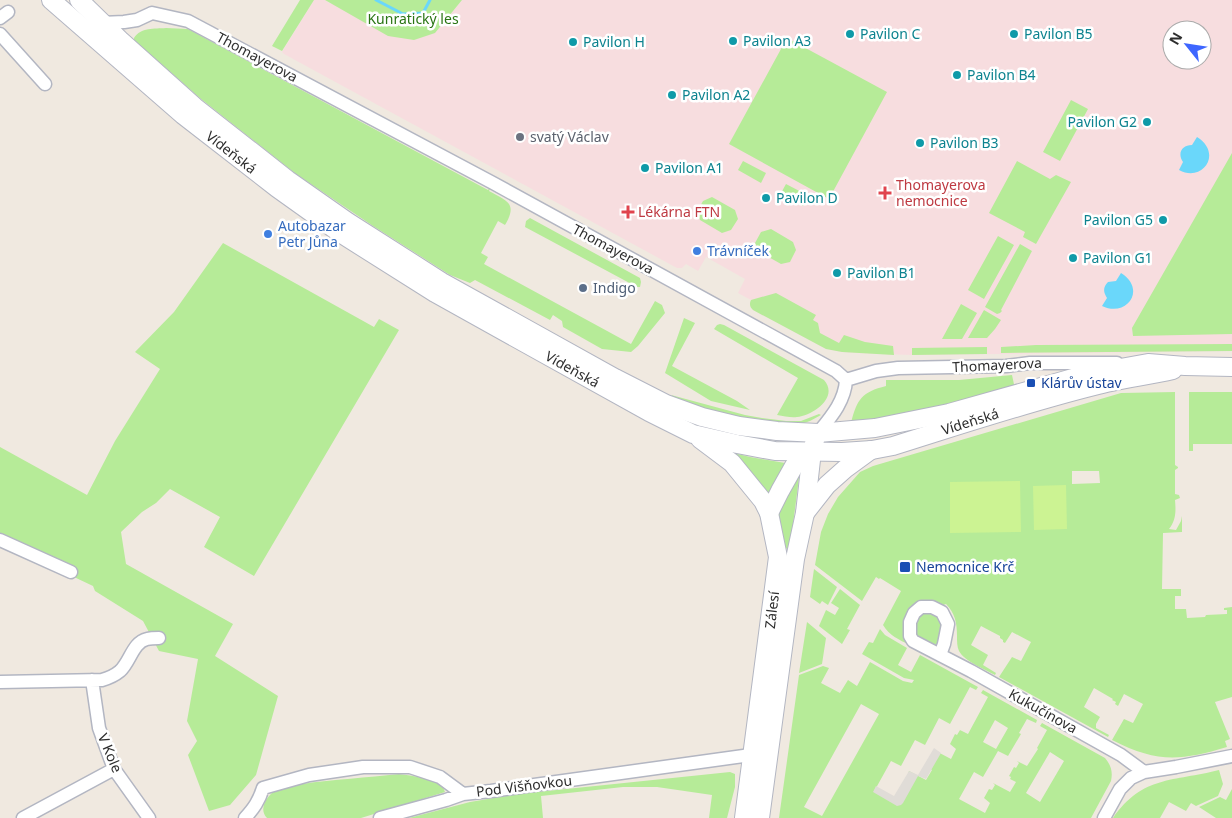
<svg xmlns="http://www.w3.org/2000/svg" width="1232" height="818" font-family="'Noto Sans',sans-serif">
	<rect width="100%" height="100%" fill="#f0e9e0"/>
	<path fill="#f7dddf" fill-rule="evenodd" d="M314,0H325L329,3L435,33L462,0H1232V351L912,355L856,353L842,352L826,349L753,310L750,305L751,300L738,293L745,279L706,257L698,271L686,264L682,268H677L284,54L282,52ZM1172,30H1202V60H1172Z"/>
	<path fill="#b6eb98" fill-rule="evenodd" d="M300,0H314L282,51L272,46Z
		M325,0H462L435,33L414,40L388,36Z
		M166,28L188,29L488,190L493,183L489,191C507,201 518,203 505,225L498,221L481,253L488,257L484,264L631,344L655,301L662,305L665,313L638,346L631,352L602,349L563,327L562,321L553,315L550,320L475,280L470,283L450,275L373,226L296,174L201,99L134,40V38C141,27 154,29 166,28Z
		M787,38L887,92L829,199L729,144Z
		M1071,100L1088,109L1060,161L1043,152Z
		M1232,153V334L1133,336L1132,328Z
		M743,161L766,173L761,183L738,170Z
		M1017,161L1050,179L1056,175L1071,182L1036,244L1023,237L1025,232L989,213Z
		M786,184L809,196L803,206L781,193Z
		M712,197L735,210L738,219L731,230L722,233L700,220L697,212L703,201Z
		M530,218L640,278L641,282L640,287H637L525,227L526,221Z
		M771,229L793,242L796,250L790,262L781,264L758,251L755,243L761,232Z
		M998,236L1014,245L984,299L968,290Z
		M223,243L374,327L379,319L399,330L254,576L204,547L220,517L170,489L156,503L142,512L121,532L126,564L233,624L215,656L278,696L256,775L230,805L209,811L188,755L197,741L187,721L198,659L159,651L143,621L95,591L93,586L74,577L43,556L0,536V447L87,495L115,441L160,369L135,352L174,312Z
		M1020,244L1032,251L1001,310L1002,311L1000,313L997,314L985,307Z
		M776,293L816,315L813,320L818,323L820,333L839,343L844,335L865,342L893,346L894,355L842,352L826,349L753,310C750,307 749,304 751,300Z
		M961,304L977,313L962,339H942Z
		M984,310L1001,320L995,329L987,338H968Z
		M684,318L695,323L672,366L737,401L750,410L711,401L665,373Z
		M720,324L724,325L824,380C839,397 814,415 797,417C791,418 784,416 777,415L798,378L714,329L717,325Z
		M1232,344V351L1001,353V347L1036,345Z
		M987,347V354L912,355V348Z
		M1012,375L1015,389L905,415L851,423C857,399 862,392 886,386V380H959Z
		M1175,392V465L1178,467V468L1175,470V494L1179,495L1180,498L1175,500C1176,511 1176,520 1169,529L1176,530L1181,521L1182,516V532L1163,533L1162,589H1181V596H1175V609H1186L1187,618L1205,617L1206,615L1227,614V610H1224V608L1232,607V697L1215,702L1230,739L1225,741L1227,747C1180,761 1157,763 1112,740L1124,719L1133,723L1143,704L1124,694L1118,706L1115,704L1116,702L1112,700L1113,699L1094,688L1084,707L1100,717L1096,724V728L1109,735L1108,737L999,677L1012,657L1021,661L1031,642L1012,632L1005,643L1003,642V640L1000,638V636L981,626L971,645L988,655L983,665L996,673L995,675C986,670 964,661 959,651C957,647 957,641 957,636C957,623 955,613 946,604L905,619C902,629 905,636 910,645C899,640 889,635 883,625L901,591L880,578L879,579L876,577L862,601L815,565L821,532L828,514L838,497L860,472L873,466L1121,393ZM1072,471H1099L1100,483L1072,484Z
		M1189,392H1232V444H1193V451H1189Z
		M671,395L745,415L762,418L786,421H801L819,414L821,415L810,421L801,424L755,421L717,413L681,402Z
		M726,451L750,457L785,463L769,497L751,472Z
		M801,462L790,548L783,549L776,512Z
		M814,569L837,587L828,605L822,601L820,604L810,597Z
		M840,589L860,605L847,629L850,630L842,644L819,626L826,610L835,615L839,608L831,603Z
		M928,613C947,617 941,634 940,649L918,638L915,634L916,618L922,614Z
		M807,622L826,638L822,664L799,673Z
		M880,629L885,635L907,648L898,665L911,672L920,655L978,687L976,690L970,687L950,724L939,718L925,745L915,740L901,766L891,761L876,788L901,802L909,771L926,780L932,770L927,767L934,750L951,759L956,749L950,744L955,734L957,735L960,730L958,729L968,734L988,697L981,693L983,690L1037,720L1036,723L1027,719L1019,733L1021,734L1008,756L998,751L983,777L974,772L959,799L985,813L990,803L984,798L989,789L992,790L995,785L993,783L1010,792L1016,782L1010,779L1011,777L1009,776L1014,767L1016,768L1019,763L1017,761L1027,766L1038,749L1037,748L1047,730L1040,726L1042,723L1105,758C1111,765 1113,772 1111,781L1091,818H779L799,675L823,666L829,668L821,683L840,693L848,680L857,686L870,662L903,681L912,683L914,680L904,678L862,654L869,642L873,643ZM861,704L879,714L822,816L804,807ZM995,720L1008,728L996,749L983,742ZM1050,752L1064,761L1040,802L1026,793Z
		M1219,770L1223,784L1218,796L1196,806L1191,803L1186,811L1169,802L1160,818H1113C1143,775 1173,782 1219,770Z
		M730,772L735,774V787L727,818H709L712,795L657,787H623L541,796L543,818H409L470,802L518,794Z
		M399,774C414,776 428,778 442,785L445,792L361,818H267C257,808 269,792 280,788C286,785 296,785 302,784C334,779 367,778 399,774Z
		M1232,789V818H1216L1199,807L1220,797L1226,800Z"/>
	<path fill="#ccf393" d="M1020,481L1021,532L950,533V482Z
		M1066,485L1067,529L1034,530L1033,486Z"/>
	<path fill="#e0dcd7" d="M934,748L941,753L926,779L918,776L903,803L901,805L897,806L873,792L876,786L894,796L909,771L918,775Z"/>
	<path fill="#6ad7fa" d="M1197,137C1223,153 1203,183 1179,170L1183,162C1177,153 1182,145 1192,145Z
		M1121,273C1147,289 1127,318 1102,306L1107,298C1103,292 1103,287 1108,282L1116,281Z"/>
	<g fill="none" stroke-linecap="round" stroke-linejoin="round">
		<path stroke="#6ad7fa" stroke-width="3" d="M376,0L403,14L423,13L430,0"/>
		<defs>
			<path id="street" d="M0,18L8,12
				M102,23L124,22L137,20L152,13L188,21L493,183L836,371L846,380
				M0,34L45,84
				M846,380L876,371L898,368L1006,366L1030,363H1117
				M818,433C831,417 845,401 846,380
				M0,540L71,572
				M940,655L944,644L948,624L942,612L932,607H921L914,613L910,622V636L913,641L940,655L971,671L1121,755L1144,772
				M92,680L99,728L114,769L149,818
				M0,682L102,680C109,678 114,676 120,671C130,662 133,642 147,639C151,638 156,638 159,638
				M23,818L114,769
				M245,818C254,808 259,801 263,788L309,775L363,767H410L440,777L463,794L491,791L758,754
				M380,818L446,800L463,794
				M1104,818L1120,789L1131,778L1144,772L1176,767L1232,756"/>
			<g id="secondary">
				<path id="s1" d="M51,0L183,115L277,188L340,233L435,293L649,412L693,434L737,444L775,451L842,452L872,450L893,446C960,425 1026,403 1094,386C1120,379 1147,376 1173,370"/>
				<path d="M79,0L120,40L195,107L288,180L348,222L442,282L615,378L666,404L702,417L739,426L777,431L818,433L875,428L949,413L1087,374L1148,363L1185,366L1232,367"/>
				<path d="M700,439L732,463L763,501L769,513L778,557L744,818"/>
				<path d="M769,513L780,491L794,466L812,451"/>
				<path d="M805,513L827,485L845,469L871,450"/>
				<path d="M760,818L795,559L805,513L812,451L815,440"/>
			</g>
		</defs>
		<use href="#street" stroke="#b3b6c2" stroke-width="15"/>
		<use href="#secondary" stroke="#b3b6c2" stroke-width="20"/>
		<use href="#street" stroke="#fff" stroke-width="12"/>
		<use href="#secondary" stroke="#fff" stroke-width="18"/>
	</g>
	<g fill="#0f9aa8" stroke="#fff" stroke-width="2">
		<circle cx="850" cy="34" r="5"/>
		<circle cx="1014" cy="34" r="5"/>
		<circle cx="733" cy="41" r="5"/>
		<circle cx="573" cy="42" r="5"/>
		<circle cx="957" cy="75" r="5"/>
		<circle cx="672" cy="95" r="5"/>
		<circle cx="1147" cy="122" r="5"/>
		<circle cx="920" cy="143" r="5"/>
		<circle cx="645" cy="168" r="5"/>
		<circle cx="766" cy="198" r="5"/>
		<circle cx="1163" cy="220" r="5"/>
		<circle cx="1073" cy="258" r="5"/>
		<circle cx="837" cy="273" r="5"/>
	</g>
	<circle fill="#6b7280" stroke="#fff" stroke-width="2" cx="520" cy="137" r="5"/>
	<g fill="#e0444e" stroke="#fff" stroke-width="2">
		<path d="M882.5 185.5h5v5h5v5h-5v5h-5v-5h-5v-5h5z"/>
		<path d="M625.5 204.5h5v5h5v5h-5v5h-5v-5h-5v-5h5z"/>
	</g>
	<g fill="#3f7fe0" stroke="#fff" stroke-width="2">
		<circle cx="268" cy="234" r="5"/>
		<circle cx="697" cy="251" r="5"/>
	</g>
	<circle fill="#5c6f8a" stroke="#fff" stroke-width="2" cx="583" cy="288" r="5"/>
	<g fill="#1a4fb4" stroke="#fff" stroke-width="2">
		<rect x="1026" y="378" width="10" height="10" rx="2.5"/>
		<rect x="899" y="561" width="12" height="12" rx="2.5"/>
	</g>
	<g text-anchor="middle" stroke-width="5" stroke-linejoin="round" paint-order="stroke">
		<g font-size="14" fill="#2a7514" stroke="#fff">
			<text x="413" y="24">Kunratický les</text>
		</g>
		<g font-size="14" fill="#0d838f" stroke="#fff" text-anchor="start">
			<text x="860" y="39">Pavilon C</text>
			<text x="1024" y="39">Pavilon B5</text>
			<text x="743" y="46">Pavilon A3</text>
			<text x="583" y="47">Pavilon H</text>
			<text x="967" y="80">Pavilon B4</text>
			<text x="682" y="100">Pavilon A2</text>
			<text x="1137" y="127" text-anchor="end">Pavilon G2</text>
			<text x="930" y="148">Pavilon B3</text>
			<text x="655" y="173">Pavilon A1</text>
			<text x="776" y="203">Pavilon D</text>
			<text x="1153" y="225" text-anchor="end">Pavilon G5</text>
			<text x="1083" y="263">Pavilon G1</text>
			<text x="847" y="278">Pavilon B1</text>
		</g>
		<g font-size="14" fill="#2e2e2e" stroke="#fff">
			<text transform="translate(257 57) rotate(28)" y="5">Thomayerova</text>
			<text dy="5" stroke="none"><textPath href="#s1" startOffset="236">Vídeňská</textPath></text>
			<text transform="translate(613 249) rotate(28)" y="5">Thomayerova</text>
			<text transform="translate(997 365) rotate(-3)" y="5">Thomayerova</text>
			<text dy="5" stroke="none"><textPath href="#s1" startOffset="641">Vídeňská</textPath></text>
			<text dy="5" stroke="none"><textPath href="#s1" startOffset="1061">Vídeňská</textPath></text>
			<text transform="translate(772 610) rotate(-83)" y="5">Zálesí</text>
			<text transform="translate(1043 711) rotate(29)" y="5">Kukučínova</text>
			<text transform="translate(110 753) rotate(67)" y="5">V Kole</text>
			<text transform="translate(524 786) rotate(-7)" y="5">Pod Višňovkou</text>
		</g>
		<g font-size="14" fill="#5b616d" stroke="#fff" text-anchor="start">
			<text x="530" y="142">svatý Václav</text>
		</g>
		<g font-size="14" fill="#be3a42" stroke="#fff" text-anchor="start">
			<text x="896" y="190">Thomayerova<tspan x="896" dy="16">nemocnice</tspan></text>
			<text x="638" y="217">Lékárna FTN</text>
		</g>
		<g font-size="14" fill="#366cbe" stroke="#fff" text-anchor="start">
			<text x="278" y="231">Autobazar<tspan x="278" dy="16">Petr Jůna</tspan></text>
			<text x="707" y="256">Trávníček</text>
		</g>
		<g font-size="14" fill="#4e5e75" stroke="#fff" text-anchor="start">
			<text x="593" y="293">Indigo</text>
		</g>
		<g font-size="14" fill="#164399" stroke="#fff" text-anchor="start">
			<text x="1041" y="388">Klárův ústav</text>
			<text x="916" y="572">Nemocnice Krč</text>
		</g>
	</g>
	<g transform="translate(1187 45) rotate(300)"><circle r="24" fill="#ffffff" stroke="#ababab"/>
	<path d="M0-4L9 19L0 12L-9 19Z" fill="#3e66ff"/>
	<text y="-8" font-size="14" font-weight="bold" text-anchor="middle" fill="#2e2e2e">N</text>
	</g>
</svg>
